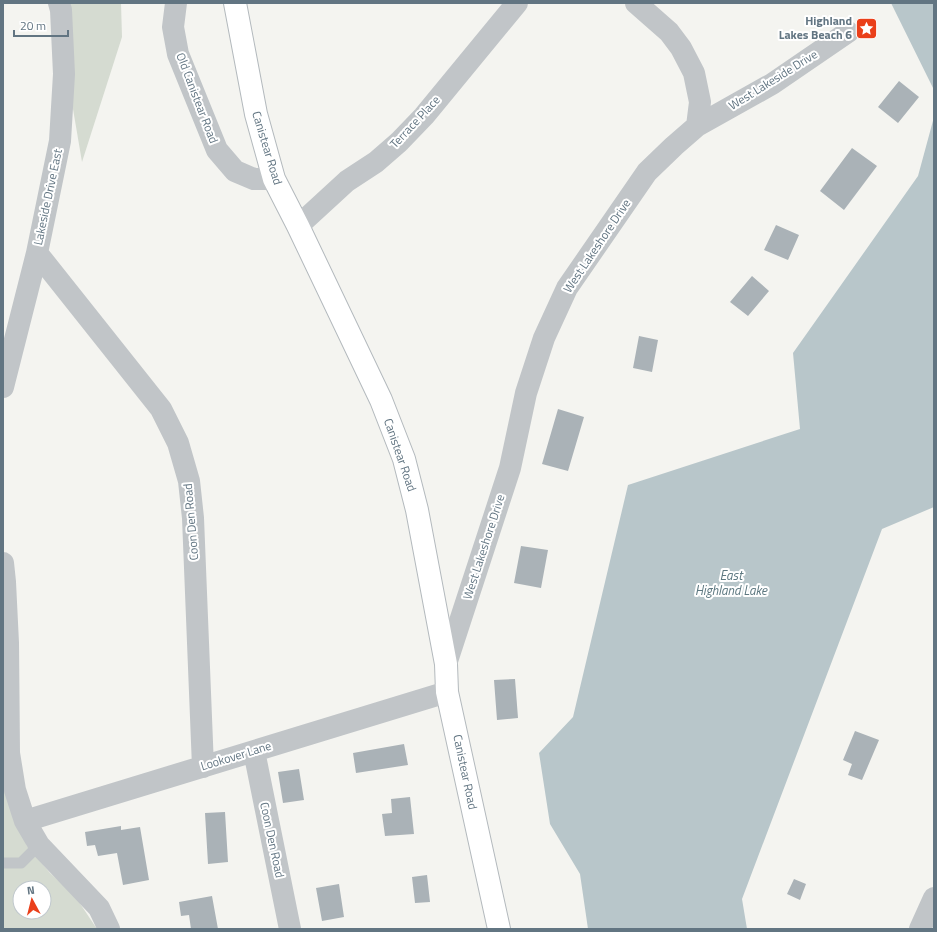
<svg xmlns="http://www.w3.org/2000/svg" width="937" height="932" font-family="'Titillium Web',sans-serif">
	<rect width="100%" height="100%" fill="#f4f4f0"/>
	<path fill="#d5dbd1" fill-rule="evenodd" d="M55,3H121L122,37L82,162Z
		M3,783L27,846L50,873L75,896L97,929H3ZM20,888H44V912H20Z"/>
	<path fill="#b8c6ca" d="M891,3H934V90Z
		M934,117V507L882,529L742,899L747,929H588L580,874L550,824L539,753L573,717L628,485L800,429L793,353L918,176Z"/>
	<path fill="#aab2b7" d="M899,81L919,97L898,123L878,107Z
		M852,148L877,166L844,210L820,191Z
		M776,225L799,235L788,260L764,250Z
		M752,276L769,291L748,316L730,302Z
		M639,336L658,340L652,372L633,368Z
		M558,409L584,417L568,471L542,464Z
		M521,546L548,550L541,588L514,583Z
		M515,679L518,718L497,720L494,680Z
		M855,731L879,740L862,780L848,775L852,764L843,760Z
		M404,744L408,765L356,773L353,753Z
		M299,769L304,800L283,803L278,772Z
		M410,797L414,834L385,836L382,814L392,813L391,799Z
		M225,812L228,862L208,864L205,813Z
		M121,826V830L140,827L149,880L123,885L117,853L98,856L95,845L87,846L85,832Z
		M427,875L430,902L415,903L412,877Z
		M794,879L806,884L800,900L787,894Z
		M339,884L344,917L322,921L316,888Z
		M212,896L218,929H191L189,915L181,916L179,902Z"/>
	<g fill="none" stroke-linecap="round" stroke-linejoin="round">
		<defs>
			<path id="secondary" d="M235,3L256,114L274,179L298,226L381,400L404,459L417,510L446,664L447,692L499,929"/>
		</defs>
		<use href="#secondary" stroke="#b3b9bd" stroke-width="24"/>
		<path stroke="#c1c5c8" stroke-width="11" d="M3,863H21L39,845"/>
		<path stroke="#c1c5c8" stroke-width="22" d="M176,3L173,27L178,54L217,150L235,171L254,179H274
			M697,126L772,84L848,32
			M298,226L347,181L376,162L399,142L424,116L517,3
			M37,253L161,409L178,443L189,481L193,518L203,767
			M3,387L37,253L60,141L64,74L61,10L59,3
			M3,563L5,582L8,643L9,753L15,790L25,821L39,845L99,908L109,929
			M446,664L510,468L526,393L544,338L567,288L647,172L674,146L697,126L700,102L694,73L681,48L669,32L636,3
			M254,751L290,929
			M25,821L447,692
			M920,929L934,898"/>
		<use href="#secondary" stroke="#fff" stroke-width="22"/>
	</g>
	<defs>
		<symbol id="sight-square" viewBox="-11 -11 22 22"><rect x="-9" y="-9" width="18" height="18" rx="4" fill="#ea3f1a" stroke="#fff"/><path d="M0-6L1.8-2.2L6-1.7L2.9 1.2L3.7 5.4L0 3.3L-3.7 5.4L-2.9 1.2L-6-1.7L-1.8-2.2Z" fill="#fff"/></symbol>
	</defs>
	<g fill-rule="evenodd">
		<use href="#sight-square" x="854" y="16" width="25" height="25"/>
	</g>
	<g text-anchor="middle" stroke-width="4" stroke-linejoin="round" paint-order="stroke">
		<g font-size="12" font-weight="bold" fill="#627582" stroke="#fff" text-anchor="end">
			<text x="852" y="25">Highland<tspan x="852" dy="14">Lakes Beach 6</tspan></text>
		</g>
		<g font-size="12" fill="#627582" stroke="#fff">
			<text transform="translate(773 80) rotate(-32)" y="4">West Lakeside Drive</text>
			<text transform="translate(197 98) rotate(69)" y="4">Old Canistear Road</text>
			<text transform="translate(415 122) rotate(-47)" y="4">Terrace Place</text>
			<text transform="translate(267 148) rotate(73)" y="4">Canistear Road</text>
			<text transform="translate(48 197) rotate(-78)" y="4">Lakeside Drive East</text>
			<text transform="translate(597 246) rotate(-56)" y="4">West Lakeshore Drive</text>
			<text transform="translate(400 455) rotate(71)" y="4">Canistear Road</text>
			<text transform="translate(191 522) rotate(-95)" y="4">Coon Den Road</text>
			<text transform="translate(484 547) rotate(-72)" y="4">West Lakeshore Drive</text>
			<text transform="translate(236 756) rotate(-17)" y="4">Lookover Lane</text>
			<text transform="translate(465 772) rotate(78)" y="4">Canistear Road</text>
			<text transform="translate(272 840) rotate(78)" y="4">Coon Den Road</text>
		</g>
		<g font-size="13" font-style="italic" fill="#5d7880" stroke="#fff">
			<text x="731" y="580">East<tspan x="731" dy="15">Highland Lake</tspan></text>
		</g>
	</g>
	<rect width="937" height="932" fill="none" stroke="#627582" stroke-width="8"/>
	<g transform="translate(32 900) rotate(353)"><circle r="19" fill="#ffffff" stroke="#c0c8cd"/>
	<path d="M0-3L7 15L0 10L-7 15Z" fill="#ea3f1a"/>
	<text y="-6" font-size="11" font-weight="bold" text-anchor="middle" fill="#627582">N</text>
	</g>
	<path d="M14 30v6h54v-6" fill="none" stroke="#627582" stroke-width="2"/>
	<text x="20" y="30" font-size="12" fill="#627582" stroke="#ffffff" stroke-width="3" paint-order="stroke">20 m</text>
</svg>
